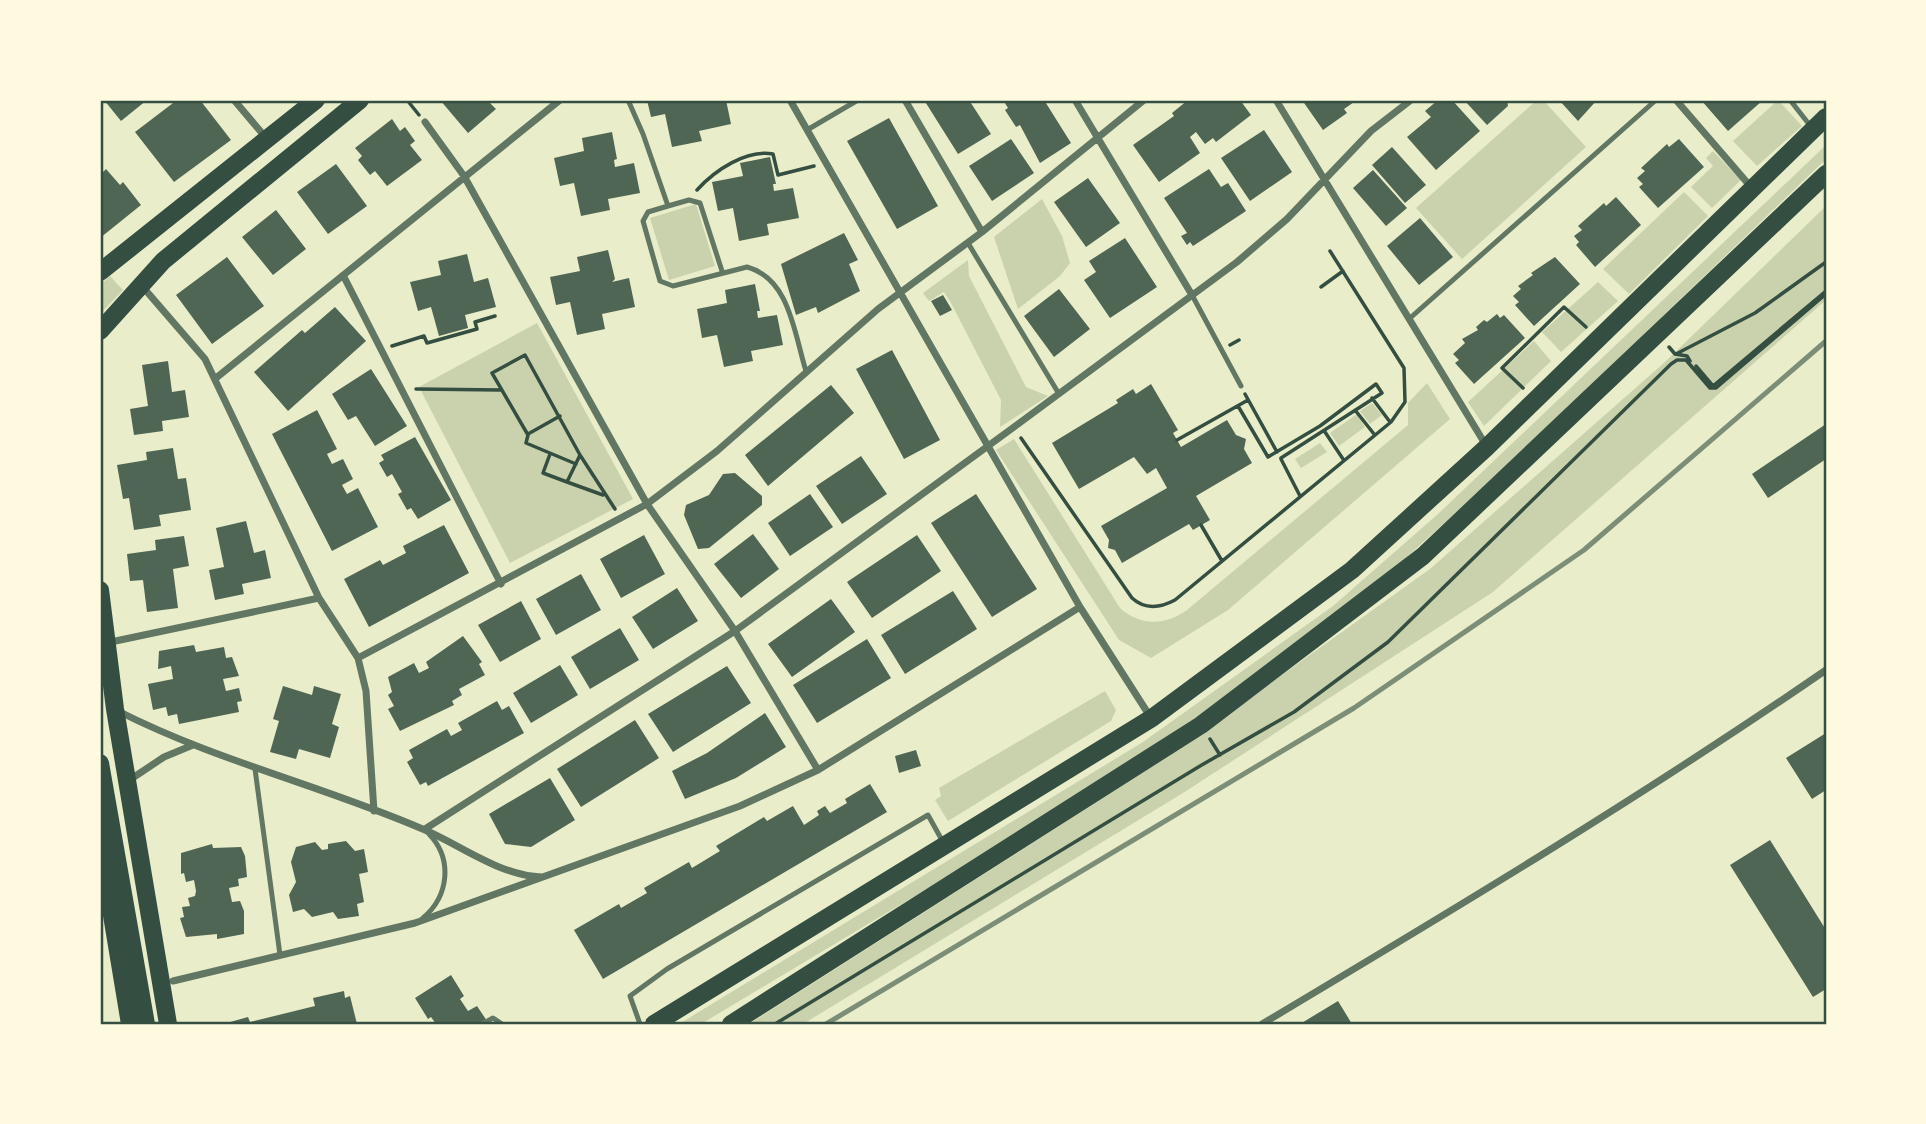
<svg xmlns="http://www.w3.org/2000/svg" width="1926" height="1124" font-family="'Fira Sans Condensed',sans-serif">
	<rect width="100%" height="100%" fill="#e9edc9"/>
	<path fill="#cad2ad" d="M1537,100H1543L1586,147L1462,259L1416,208Z
		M1778,100L1802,126L1757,166L1733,141Z
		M1826,145V159L1491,481L1390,572L1175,734L970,863L701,1024H679L1143,742L1333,606L1438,514Z
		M1713,151L1741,180L1712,208L1691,187L1713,166L1706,158Z
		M1684,192L1708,216L1629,294L1603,269Z
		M1042,199L1062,236L1070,263L1060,276L1018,309L994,237Z
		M696,204L715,266L669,280L650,218Z
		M1826,206V300L1493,592L1183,793L803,1024H749L1166,758L1430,569L1665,362Z
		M968,260L969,276L1026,387L1048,396L1000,427L1001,400L951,303L944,292L929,301L923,293Z
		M110,276L123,290L100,314V285Z
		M1598,282L1618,301L1561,352L1542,332Z
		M537,323L633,499L510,563L419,387Z
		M1534,341L1551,361L1484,426L1468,402Z
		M1427,383L1450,419L1228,610L1151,658L1119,640L996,450L1014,439L1120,608C1140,626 1165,626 1187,610L1408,425V403Z
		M1372,403L1382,415L1370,424L1360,411Z
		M1357,414L1365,427L1339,446L1330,433Z
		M1320,443L1327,452L1301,468L1295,459Z
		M1105,691L1116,710L1111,721L948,821L935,800L941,796L939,788Z"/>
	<path fill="#4f6655" d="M104,100H147L121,121Z
		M177,100H200L231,140L174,182L135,132Z
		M440,100H494L490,103L496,109L468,133Z
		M647,100H726L731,124L699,131L702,141L672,147L665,114L651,117Z
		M924,100H969L991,134L958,154Z
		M1003,100H1044L1071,143L1040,163L1020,125L1016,127L1005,110L1008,108Z
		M1188,100H1240L1251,115L1216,142L1213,138L1205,144L1196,132L1190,137L1200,153L1159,182L1133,145L1174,116L1172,113Z
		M1302,100H1357L1344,109L1347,113L1323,130Z
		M1438,100H1452L1480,131L1436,170L1407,137L1431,117L1425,111Z
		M1464,100H1507L1508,106L1487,125Z
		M1559,100H1597L1578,121Z
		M1701,100H1760L1762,101L1728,131Z
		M889,118L938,206L897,229L847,141Z
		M392,119L400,131L405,127L415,141L410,145L422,160L387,186L375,171L370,175L358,160L362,156L355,148Z
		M1264,130L1292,172L1250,201L1221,158Z
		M612,132L617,159L614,160L615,167L634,163L640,193L608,199L610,210L581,216L574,183L560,186L554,158L584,151L582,138Z
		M1011,139L1034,173L992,201L969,166Z
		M1679,139L1704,167L1658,208L1639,187L1643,184L1637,178L1645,171L1641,168L1667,144L1669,147Z
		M1392,147L1426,185L1405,203L1372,165Z
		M770,157L776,184H773L774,191L793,188L799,218L767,224L769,235L739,241L733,208L718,211L712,182L743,176L740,163Z
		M336,164L367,206L328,234L297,192Z
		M106,169L120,185L123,182L141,205L100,238V175Z
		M1209,169L1221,187L1228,183L1246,211L1193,246L1190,242L1187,245L1181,236L1187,233L1164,198Z
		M1373,170L1407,208L1386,226L1353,188Z
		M1088,178L1120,223L1086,247L1054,202Z
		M1616,197L1641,225L1595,267L1576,245L1579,242L1574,236L1582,230L1578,226L1604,203L1606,206Z
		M276,210L306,249L273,275L242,237Z
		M1420,218L1453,257L1419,285L1387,246Z
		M844,233L858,260L849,264L860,291L818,313L816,307L796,315L781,264Z
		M1125,238L1157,287L1110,318L1084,280L1096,272L1089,261Z
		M608,250L615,279L612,282L629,278L635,307L602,314L605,329L577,335L570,302L556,305L550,277L580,271L577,257Z
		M467,254L474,282L488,278L496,307L465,315L468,328L439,336L431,307L418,311L410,282L441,275L438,261Z
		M227,257L264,306L212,344L176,295Z
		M1555,257L1580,284L1534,326L1515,305L1519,302L1513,296L1521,289L1518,286L1533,275L1531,273Z
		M755,284L760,311H757L758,318L777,315L783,345L751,351L753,361L724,367L717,335L702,338L697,309L727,303L725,290Z
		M1059,289L1090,329L1054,357L1024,316Z
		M943,295L952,310L940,316L931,301Z
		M335,307L366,341L288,411L254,372L302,330L305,333Z
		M1497,314L1500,318L1504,315L1525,338L1474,384L1455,363L1459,360L1453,354L1465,343L1462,339L1478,330L1476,327L1484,320L1487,322Z
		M892,350L940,440L904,459L856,369Z
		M168,361L172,392L185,390L189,417L162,421L163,431L134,435L130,409L148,406L142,365Z
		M371,369L407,426L375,446L356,416L348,420L332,394Z
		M1151,384L1178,430L1173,433L1181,447L1227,420L1236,435L1246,439L1244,449L1252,463L1196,496L1210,520L1193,530L1189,524L1122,563L1115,550L1108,548L1109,540L1101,526L1167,488L1156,468L1147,474L1134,457L1079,489L1052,443L1118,403L1116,400L1133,389L1136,394Z
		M831,385L854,413L768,486L745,455Z
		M317,410L337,449L327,454L332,464L343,459L353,479L342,485L347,494L358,488L378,527L332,551L272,434Z
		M1826,424V459L1768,498L1752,474Z
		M415,437L451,500L418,519L411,508L407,510L398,494L402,492L392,474L387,477L379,463L384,460L381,455Z
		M173,448L178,479L186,478L191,510L159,515L161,526L134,530L129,498L123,499L117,465L147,460L146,452Z
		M861,456L887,494L842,524L816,486Z
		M735,473L762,496V505L709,548L698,549L684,515L686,505L709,495L723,474Z
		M810,494L833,527L790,556L768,523Z
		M976,494L1037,589L992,617L931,523Z
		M246,521L254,553L265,550L271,578L242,584L244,594L215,600L209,570L224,567L216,528Z
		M444,525L469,573L369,627L344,579L380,560L383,565L406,553L403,546Z
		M753,534L779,569L741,598L714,564Z
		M644,535L665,574L621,598L600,559Z
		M917,535L941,571L872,618L847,582Z
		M184,536L189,566L173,569L178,608L147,612L143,580L130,581L127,554L156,550L155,540Z
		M581,574L601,610L556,635L536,599Z
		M677,588L698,621L653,649L632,617Z
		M953,591L977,629L905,674L881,635Z
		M831,599L855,632L792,677L768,644Z
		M521,601L541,639L500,662L478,625Z
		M620,628L639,660L590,689L571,657Z
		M463,636L482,662L479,664L485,675L459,689L462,695L452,701L454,705L400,731L388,709L394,706L388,695L392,692L388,677L414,663L419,673L429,668L426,662Z
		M867,639L891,678L817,723L793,685Z
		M194,645L196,652L224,647L226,658L232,657L239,676L223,679L226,691L239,688L242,701L237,702L239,712L179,724L177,714L168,716L166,707L153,710L148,684L173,679L171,666L158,669L159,651Z
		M560,665L578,695L531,723L513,693Z
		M727,666L751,703L673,752L648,714Z
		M283,686L312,695L314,686L341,694L332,724L339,727L330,758L299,749L296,759L270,752L279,721L273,719Z
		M497,701L502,710L509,706L524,733L428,786L426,782L420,785L407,762L413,758L409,750L447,729L451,736L462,730L458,723Z
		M765,713L786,747L736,778L685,799L672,771L707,753Z
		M635,720L659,758L581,807L557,769Z
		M1826,733V790L1812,799L1786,758Z
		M916,750L921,766L899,773L895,756Z
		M550,778L575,820L531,847L505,844L489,814Z
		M870,784L887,812L603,979L574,930L619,904L621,908L647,893L644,888L689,862L692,868L720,851L716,846L764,817L767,821L793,806L804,825L819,815L817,811L825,806L830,813L847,803L845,799Z
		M1770,840L1826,930V989L1813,997L1730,865Z
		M346,841L355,851L364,849L368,872L359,874L364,902L357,904L359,916L338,919L333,912L312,917L304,909L293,912L289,895L296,882L291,862L296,847L315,842L322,850L328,849V844Z
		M212,844L213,848L241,847L245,856L247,877L238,879L239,886L229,888L232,902L240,901L244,911V934L217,939V934L186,937L180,918L184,917L182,907L190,906L188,898L195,896L196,891L194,880L186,882L184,873L181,874V853Z
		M451,975L464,996L460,999L468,1011L477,1006L489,1024H436L431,1017L428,1019L415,998Z
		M344,991L345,998L350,996L357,1024H223L248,1017L250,1022L315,1006L313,998Z
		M1338,1001L1352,1024H1300Z"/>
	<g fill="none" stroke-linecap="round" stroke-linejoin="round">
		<path stroke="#344e41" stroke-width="3.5" d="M407,100L419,115
			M697,190C715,170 747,149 773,154L778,175L814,166
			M1321,287L1343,271
			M1230,345L1239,340
			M392,346L424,336L427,343L477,329L475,322L495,316
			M1669,347L1675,354L1687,356L1690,361
			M1676,354L1755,313L1826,262
			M1696,366L1713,386L1826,291
			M1523,388L1502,368L1564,307L1586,327
			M416,389L501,390
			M1245,394L1277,452
			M1372,398L1390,422
			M1238,406L1268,457L1320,426L1376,384L1382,393L1281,458
			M1355,410L1374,434
			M1325,432L1343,459
			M528,434L560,416
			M1021,438L1132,598C1145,610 1160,608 1175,600L1391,422L1405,402L1404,368L1330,251
			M1177,440L1248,400
			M550,454L543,473L567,482
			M1281,459L1300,496
			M576,464L526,443L528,435L492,373L525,355L580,455
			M603,495L567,482L580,455L615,509
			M1201,525L1222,561
			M1210,739L1220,755
			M775,1024L1200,766L1294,712L1388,642L1671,364L1677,360H1686L1710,388H1716L1826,294"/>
		<path stroke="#617663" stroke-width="5" d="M628,100L643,134L668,206L689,200L700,203L722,271
			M1790,100L1812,128
			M807,130L858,100
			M668,206L648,212L643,221L660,281L673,286L747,267C790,279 794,333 806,371
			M968,243L1059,394
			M1192,295L1241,386
			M1409,319L1656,100
			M255,769L280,955
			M423,918C449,896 453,859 429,834
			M482,1024L493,1018L502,1024
			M640,1024L630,996L667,969L928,815L943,842"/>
		<path stroke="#617663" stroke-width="7" d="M234,100L267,139
			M790,100L1080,607L1151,718
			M905,100L982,232
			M1075,100L1192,295
			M1276,100L1487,447
			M1676,100L1751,187
			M425,122L464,176L647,504L735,631L818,770
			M343,275L501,584
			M142,286L205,359L319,598L358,658L366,691L374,811
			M216,378L560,100
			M106,643L319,598
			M358,658L647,504L717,451L878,309L982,232L1144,100
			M118,711C216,761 324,786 425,830C462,846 501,876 542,877
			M128,781L164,757L193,745
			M425,829L735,631L1014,427L1237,262L1287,219L1371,131L1411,100
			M173,981L415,923L740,806L818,770L1080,607
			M1262,1024C1453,910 1643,796 1826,670"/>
		<path stroke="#344e41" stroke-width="18" d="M100,272L316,100
			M100,331L163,261L360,100
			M100,590L115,709L168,1024
			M100,763L146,1024
			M104,838L105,873L130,1024
			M654,1024L1152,718L1352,570L1487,447L1826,117
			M731,1024L1201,725L1423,556L1826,174"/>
		<path stroke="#7c8e77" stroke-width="5" d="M826,1024L1354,708L1584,550L1826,341"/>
	</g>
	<rect width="1926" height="1124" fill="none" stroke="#fefae0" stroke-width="203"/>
	<rect x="102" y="102" width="1723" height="921" fill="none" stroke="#344e41" stroke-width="2.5"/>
</svg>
